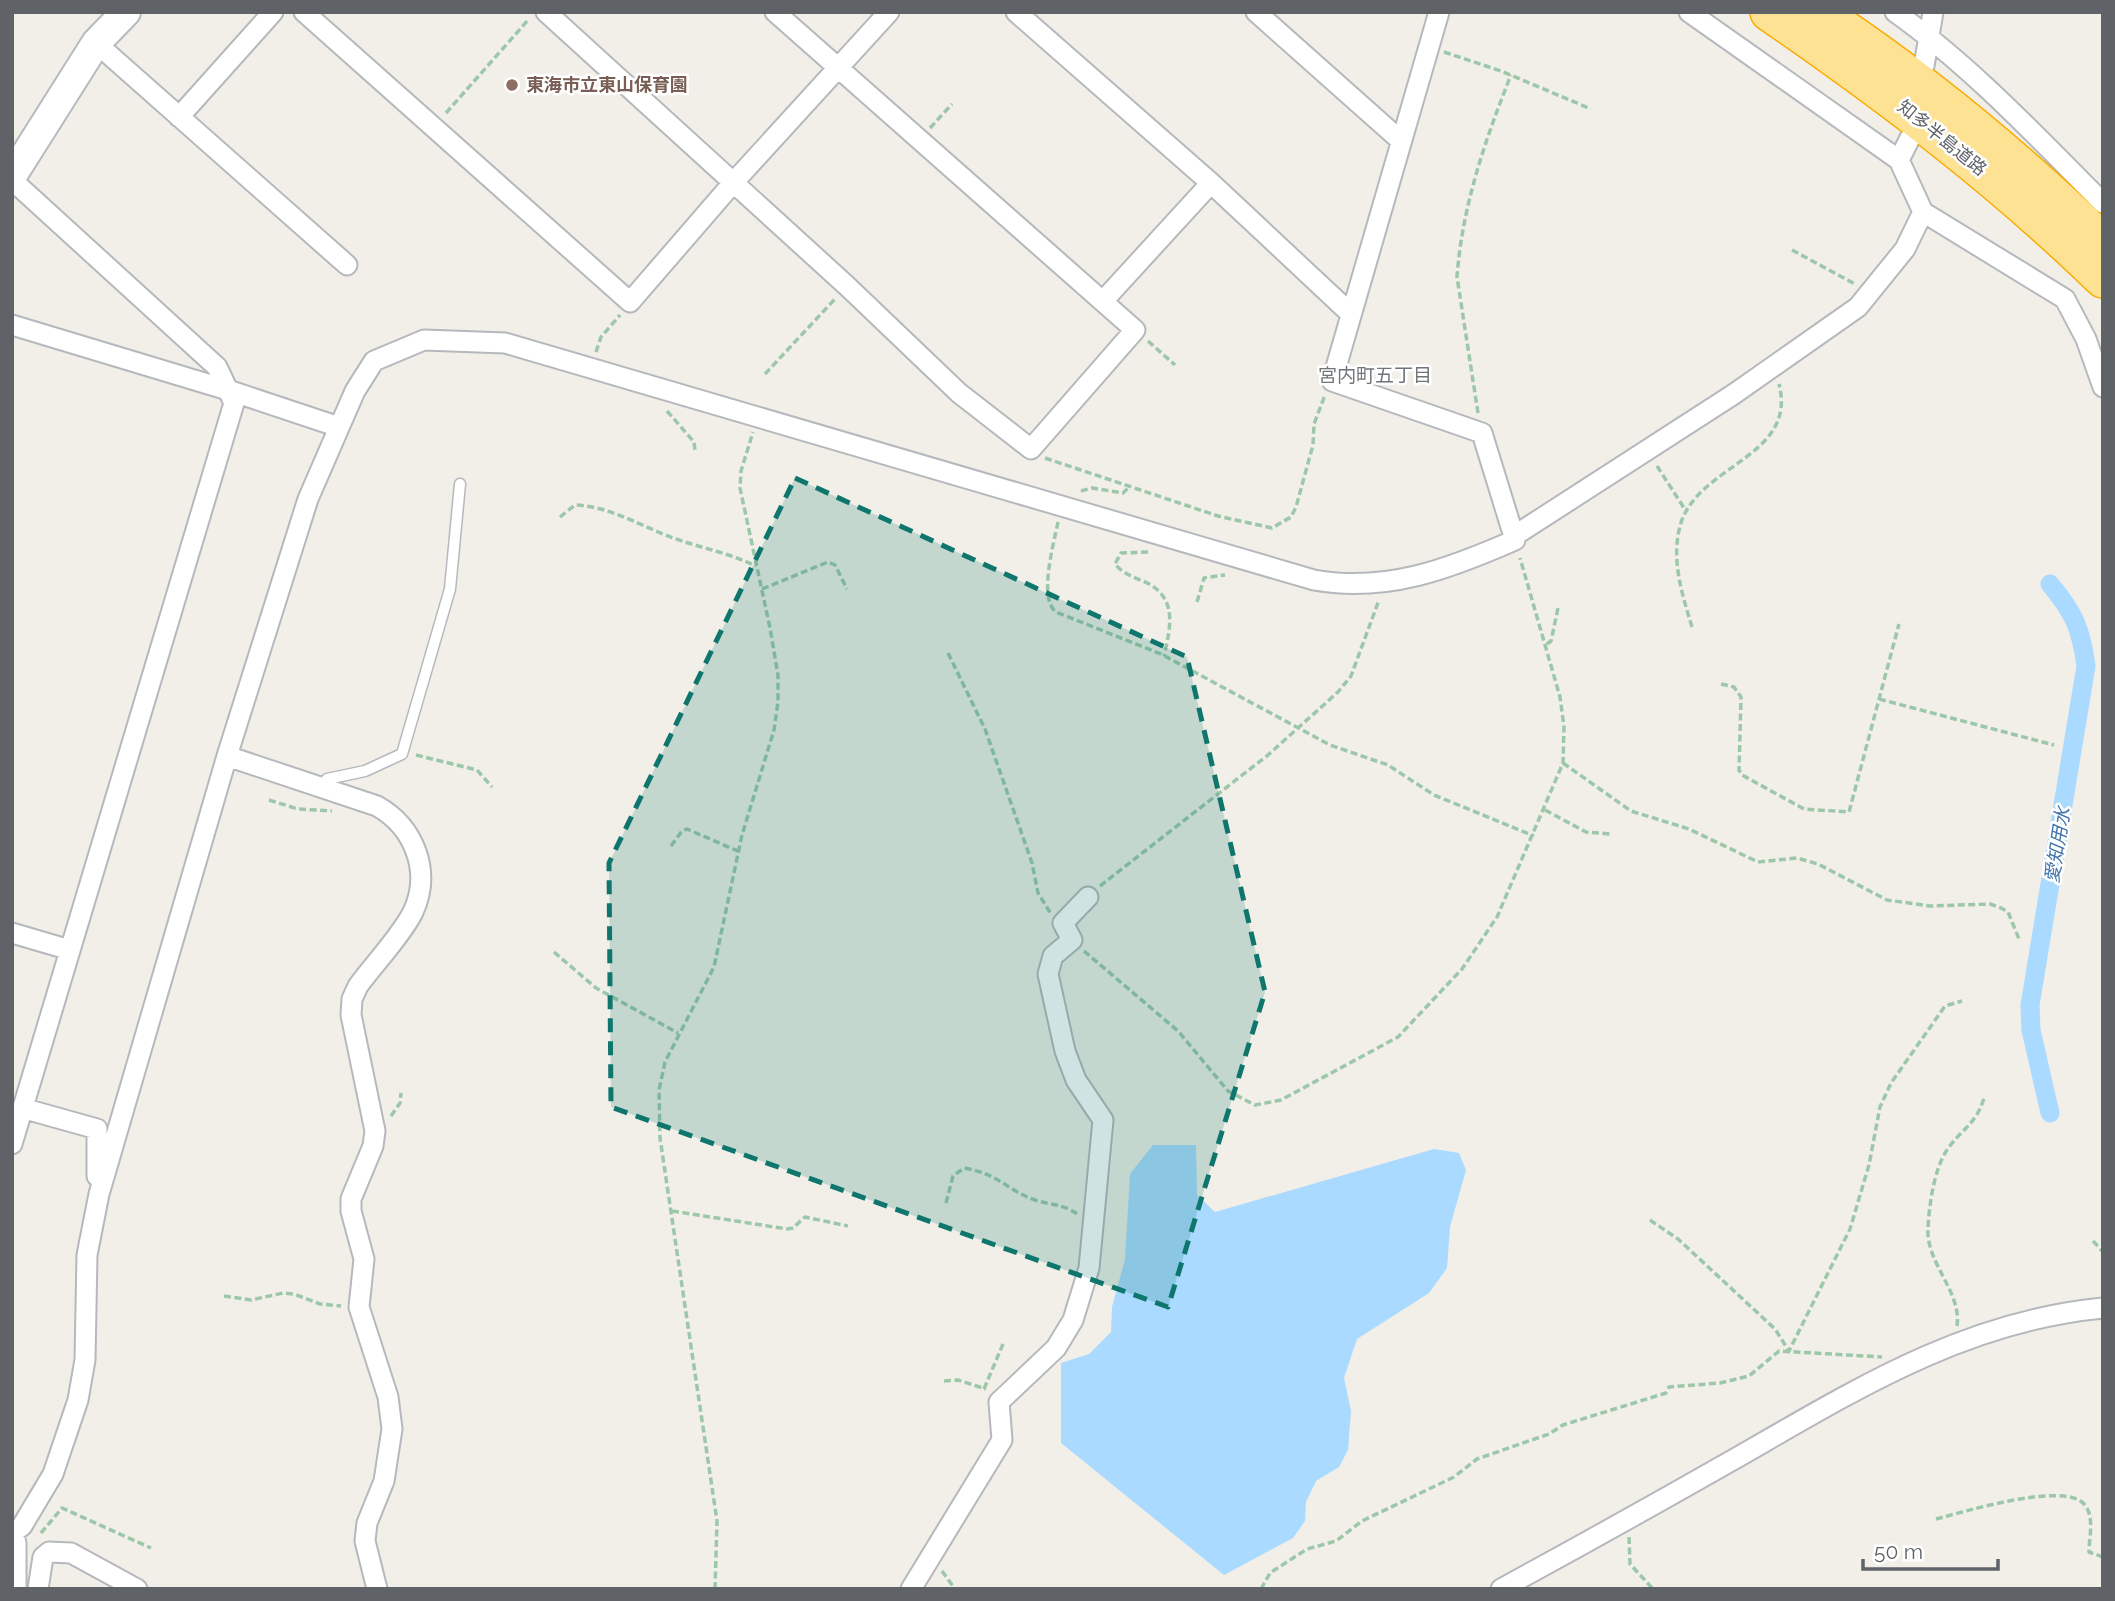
<svg xmlns="http://www.w3.org/2000/svg" width="2115" height="1601" font-family="Raleway,'Noto Sans JP',sans-serif">
	<rect width="100%" height="100%" fill="#f1efe8"/>
	<path fill="#aadaff" d="M1153,1145H1196L1197,1195L1215,1212L1434,1149L1459,1153L1466,1170L1450,1227L1447,1268L1429,1293L1357,1339L1344,1378L1351,1411L1348,1450L1339,1467L1316,1481L1306,1502L1305,1521L1293,1538L1224,1575L1061,1443V1363L1089,1354L1111,1332L1112,1307L1125,1259L1130,1174Z"/>
	<g fill="none" stroke-linecap="round" stroke-linejoin="round">
		<path stroke="#aadaff" stroke-width="19" d="M2050,584C2074,613 2081,628 2086,666L2030,1005L2031,1030L2050,1113"/>
		<defs>
			<path id="lane" d="M322,787L327,779L365,771L402,754L450,589L460,484"/>
			<path id="street" d="M304,12L630,302L732,184L889,12
				M546,12L847,286L959,393L1031,449L1135,330L775,12
				M1016,12L1211,183L1351,314
				M1256,12L1400,140
				M1689,12L1899,160L1923,212L2065,299L2086,339L2103,387
				M1895,12C1972,67 2036,136 2103,203
				M96,43L347,265
				M1924,66L1933,12
				M179,117L273,12
				M1899,160L1910,138
				M12,180L217,367L234,403L12,1144
				M1103,301L1211,183
				M12,325L231,391L339,427
				M1514,536L1734,394L1858,307L1905,249L1923,212
				M227,756L377,806C414,827 432,871 413,912C401,936 374,964 358,986L352,999L351,1015L375,1131L373,1146L351,1199V1211L364,1259L359,1307L388,1397L392,1429L384,1481L367,1523L365,1541L377,1589
				M12,933L70,950
				M22,1108L97,1129V1176
				M12,1533L22,1526L53,1474L78,1400L85,1360L87,1255L99,1194L227,756L308,499L355,391L374,361L424,340L505,343L1314,580C1386,593 1449,569 1515,540L1482,433L1332,381L1439,12
				M13,1533L16,1543V1589
				M38,1589L43,1557L49,1552L71,1553L137,1589
				M911,1589L1002,1440L999,1402L1056,1348L1073,1320L1089,1268L1103,1120L1076,1080L1065,1051L1048,974L1053,956L1072,940L1063,923L1088,897
				M1501,1589C1580,1546 1659,1502 1738,1457C1855,1390 1965,1321 2103,1308"/>
			<path id="secondary" d="M12,176L96,43L126,12"/>
			<path id="highway" d="M1769,12C1889,95 1998,177 2103,279
				M1819,12C1920,78 2016,158 2103,242"/>
		</defs>
		<use href="#lane" stroke="#b5b8bc" stroke-width="13"/>
		<use href="#street" stroke="#b5b8bc" stroke-width="23"/>
		<use href="#secondary" stroke="#b6babf" stroke-width="32"/>
		<use href="#highway" stroke="#f9ab00" stroke-width="40"/>
		<path stroke="#9cc7a9" stroke-width="3.5" stroke-dasharray="7 3.5" stroke-linecap="butt" d="M1444,52L1501,71L1591,109
			M446,113L529,19
			M930,128L952,104
			M1792,250L1855,284
			M1148,341L1175,365
			M596,352L601,337L620,315
			M765,374L835,299
			M667,411L694,442L695,450
			M1478,413L1457,277C1462,207 1485,140 1511,75
			M1045,458L1218,516L1272,528L1291,517L1296,507L1313,445L1314,424L1325,395
			M1657,466L1686,511
			M1081,491L1092,488L1123,493L1130,486
			M560,517L575,505C609,506 641,526 673,538C701,548 729,553 756,566
			M1058,522C1054,543 1038,598 1056,612L1161,654L1330,745L1388,765L1434,795L1534,836
			M1148,552L1121,553L1115,564C1122,573 1133,577 1143,581C1178,596 1171,626 1164,656
			M762,589L828,562L835,565L847,589
			M1197,602L1204,578L1225,575
			M1692,627C1682,594 1671,560 1680,526C1697,464 1798,458 1779,384
			M1547,644L1551,641L1558,608
			M948,653L985,729L1032,863L1038,893L1051,914
			M1721,684L1734,687L1741,697L1739,770L1742,775L1804,809L1849,812L1899,624
			M1879,699L2054,745
			M416,755L477,770L492,787
			M1563,763L1631,811L1689,829L1758,862L1797,858L1818,864L1887,900L1930,906L1990,904L2001,908L2008,912L2019,939
			M269,800L298,809L332,811
			M1545,810L1586,832L1610,834
			M671,846L682,831L687,829L740,852
			M1100,886L1268,755L1338,692L1351,676L1379,600
			M1084,951L1178,1031L1228,1091L1255,1105L1281,1100L1398,1037L1462,969L1497,917L1563,763L1564,727L1560,697L1520,558
			M554,952L596,988L678,1033
			M391,1116L400,1103L401,1093
			M946,1203L953,1176L964,1168C1000,1174 1006,1190 1035,1200C1050,1205 1064,1204 1077,1214
			M672,1211L787,1229L793,1228L805,1217L848,1226
			M1650,1220L1678,1239L1775,1329L1789,1351L1850,1229L1869,1165L1880,1107L1891,1083L1945,1006L1962,1001
			M2093,1241L2103,1252
			M224,1296L251,1300L283,1293L294,1294L320,1304L341,1306
			M1957,1326C1962,1292 1926,1263 1928,1229C1929,1206 1934,1169 1947,1150C1961,1129 1976,1125 1984,1098
			M944,1381L958,1380L986,1389
			M984,1389L1003,1344
			M1936,1519C1964,1512 2063,1481 2084,1504C2095,1516 2089,1537 2089,1552L2103,1557
			M41,1533L62,1508L151,1548
			M1629,1537L1630,1564L1653,1589
			M942,1571L955,1589
			M715,1589L717,1521L660,1138L659,1090L665,1062L714,967L742,835L774,730L778,702V675L770,628L740,488L741,471L753,432
			M1261,1589L1270,1573L1307,1549L1336,1541L1362,1521L1454,1477L1477,1459L1549,1434L1563,1425L1666,1393L1669,1387L1720,1383L1749,1376L1779,1351L1882,1357"/>
		<use href="#lane" stroke="#fff" stroke-width="10"/>
		<use href="#street" stroke="#fff" stroke-width="19"/>
		<use href="#secondary" stroke="#fff" stroke-width="28"/>
		<use href="#highway" stroke="#fde293" stroke-width="37"/>
	</g>
	<path fill="#0f766e" fill-opacity="0.2" stroke="#0f766e" stroke-width="5" stroke-dasharray="14 9" stroke-linejoin="round" d="M795,478L1187,657L1265,992L1168,1307L611,1107L609,863Z"/>
	<circle fill="#8d6e63" stroke="#fff" stroke-width="2.5" cx="512" cy="85" r="7"/>
	<g text-anchor="middle" stroke-width="5" stroke-linejoin="round" paint-order="stroke">
		<g font-size="18" font-weight="bold" fill="#785e54" stroke="#fff" text-anchor="start">
			<text x="526" y="91">東海市立東山保育園</text>
		</g>
		<g font-size="18" fill="#5f6368" stroke="#fff">
			<text transform="translate(1942 138) rotate(39)" y="6">知多半島道路</text>
		</g>
		<g font-size="19" fill="#70757a" stroke="#fff">
			<text x="1375" y="382">宮内町五丁目</text>
		</g>
		<g font-size="19" font-style="italic" fill="#4174aa" stroke="#fff">
			<text transform="translate(2057 845) rotate(-81)" y="7">愛知用水</text>
		</g>
	</g>
	<rect width="2115" height="1601" fill="none" stroke="#5f6368" stroke-width="28"/>
	<path d="M1863 1559v10h135v-10" fill="none" stroke="#5f6368" stroke-width="3.5"/>
	<text x="1874" y="1559" font-size="21" fill="#5f6368" stroke="#ffffff" stroke-width="5" paint-order="stroke">50 m</text>
</svg>
